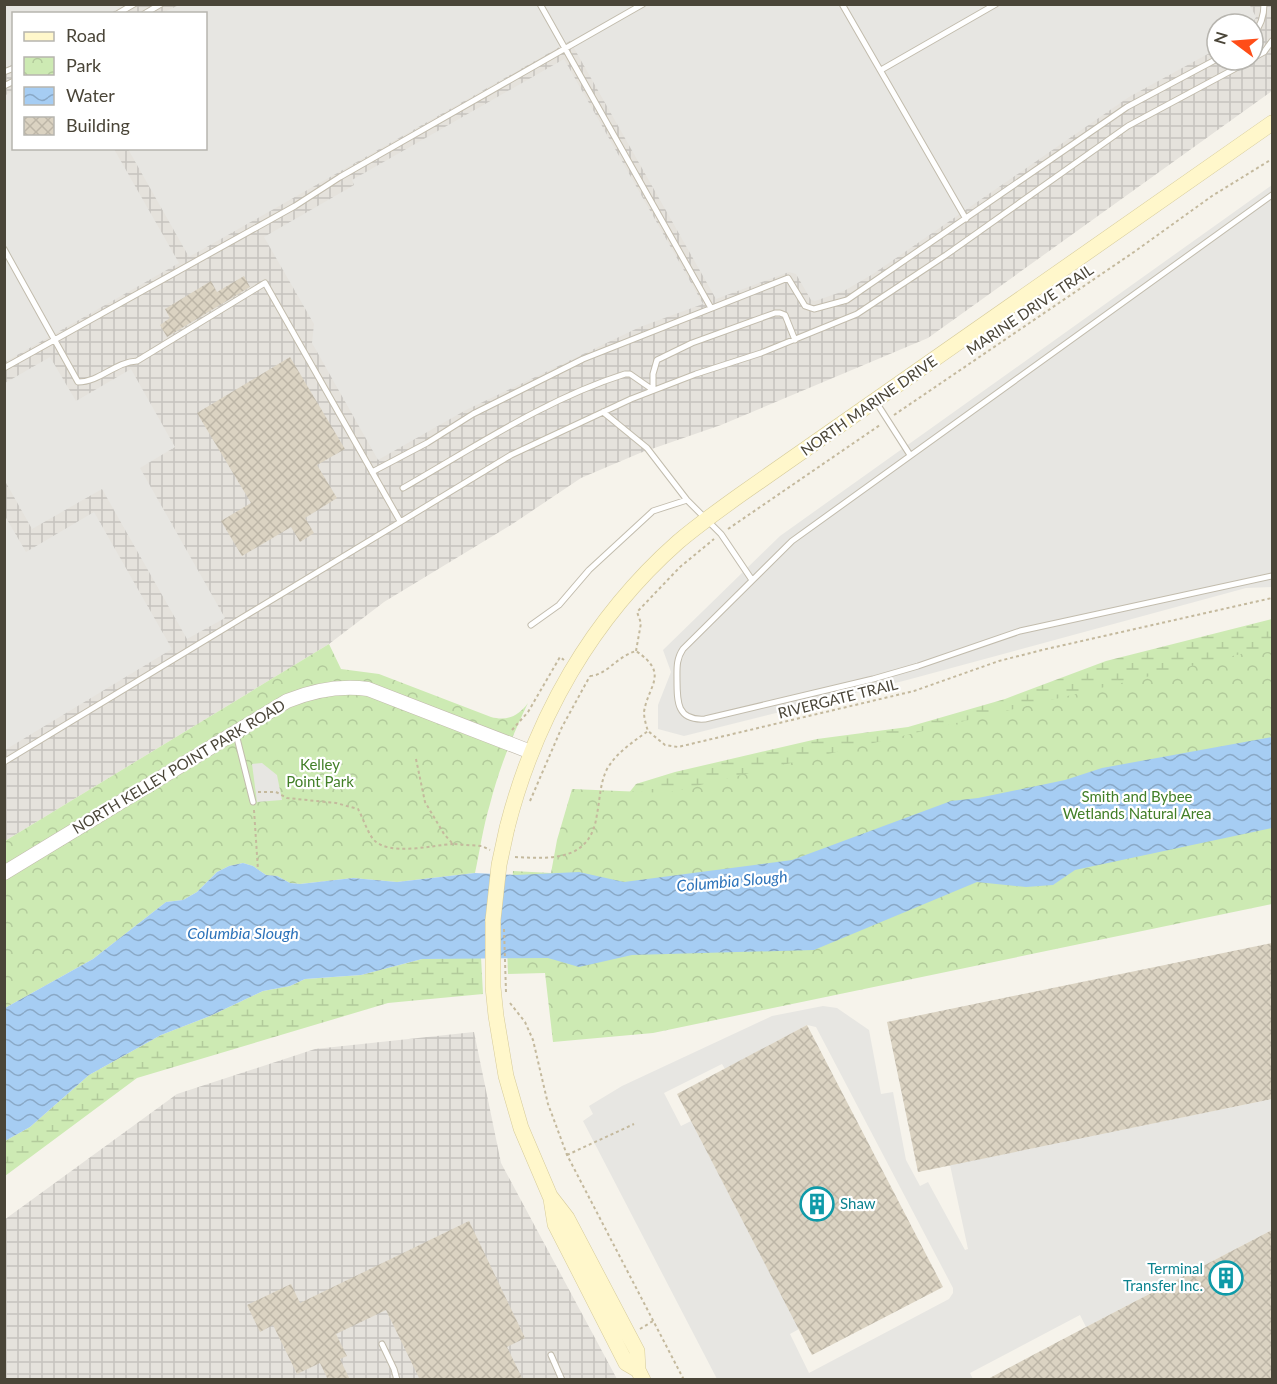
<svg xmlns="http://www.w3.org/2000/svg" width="1277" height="1384" font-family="Lato,sans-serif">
	<defs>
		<pattern id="industrial-grid" width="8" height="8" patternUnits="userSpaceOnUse" patternTransform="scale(1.5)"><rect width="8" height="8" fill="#e5e2dc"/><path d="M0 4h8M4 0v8" fill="none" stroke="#c6c3be"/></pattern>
		<pattern id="wetland-marsh" width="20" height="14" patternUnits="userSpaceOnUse" patternTransform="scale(1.5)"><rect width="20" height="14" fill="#cdeab3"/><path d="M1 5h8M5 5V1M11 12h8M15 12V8" fill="none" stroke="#b2ca9b"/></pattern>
		<pattern id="park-crowns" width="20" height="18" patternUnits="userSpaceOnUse" patternTransform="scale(1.5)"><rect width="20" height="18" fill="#cdeab3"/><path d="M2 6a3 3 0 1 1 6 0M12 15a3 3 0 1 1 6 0" fill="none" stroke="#b2ca9b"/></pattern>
		<pattern id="water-waves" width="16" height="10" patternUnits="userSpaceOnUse" patternTransform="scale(1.5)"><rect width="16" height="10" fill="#a6cdf3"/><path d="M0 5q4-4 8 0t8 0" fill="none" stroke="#89a8c6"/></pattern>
		<pattern id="building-cross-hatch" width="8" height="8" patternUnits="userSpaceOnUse" patternTransform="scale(1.5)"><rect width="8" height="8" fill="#dbd3c2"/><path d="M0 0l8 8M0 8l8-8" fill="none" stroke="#bdb6a7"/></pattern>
	</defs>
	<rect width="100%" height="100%" fill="#f6f3eb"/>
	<path fill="url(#industrial-grid)" fill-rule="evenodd" d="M5,5H1272V91L928,338L721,425L640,453L581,478L511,525L384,602L329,644L5,841ZM14,14H206V148H14ZM1217,24H1253V60H1217Z
		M474,1032L501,1163L617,1379H5L4,1220L177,1094L315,1049Z"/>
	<path fill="url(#wetland-marsh)" d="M1272,619V737L620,804L636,784L675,772L817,739L908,727L1005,699L1106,661Z
		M481,957L483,994L388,1003L137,1078L5,1176V1141L30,1127L89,1075L161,1035L210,1016L263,991L290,986L305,979L361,975L422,959Z"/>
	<path fill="url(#park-crowns)" d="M329,644L341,669L379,674L491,717C506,721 518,717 528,703C512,736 499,769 490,804C483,827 480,850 475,873L397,882L353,878L300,884L290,883L277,876L266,875L253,866L243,863L229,866L217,872L197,892L183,900L166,902L93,959L5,1008V841Z
		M1272,652V904L653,1033L553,1042L545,973L508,974L507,945L513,871L551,873L557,840L572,789L667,793L1245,653Z"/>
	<path fill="#e7e6e2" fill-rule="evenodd" d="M5,4H127V5L110,13L14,14L13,64L5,69Z
		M1249,4L1256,17L1252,24H1217V49L1129,97L873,274L844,291L815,301L811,300L796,274L789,272L716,299L570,41L189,257L128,149L206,148V14L162,13L179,5Z
		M564,59L703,304L640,327L466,410L378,460L312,343L314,324L264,237L354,185L352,180Z
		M13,91L14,148L114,149L179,263L5,362L4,96Z
		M1272,185V587L1246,588L907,680L684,736L658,729V705L671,672L663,650L780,536Z
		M50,357L76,401L131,369L175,447L140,468L225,618L187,639L102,489L32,529L5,481V383Z
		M94,512L172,649L5,750V516L26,552Z
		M262,763L277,775L282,800L257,802L252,764Z
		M823,1006L837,1008L869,1030L881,1094L893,1092L906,1160L920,1186L928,1182L965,1250L968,1249L950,1165L1272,1099V1230L1086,1327L1080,1315L970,1373L973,1379H717L583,1121L593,1114L589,1106L622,1086L772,1016ZM807,1025L816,1027L953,1288V1293L949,1299L809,1373L790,1334L799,1329L691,1121L681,1126L664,1093L722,1064L725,1069Z"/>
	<path fill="url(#water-waves)" d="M1272,737V828L1075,870L1053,885L1026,887L977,882L814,950L632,955L579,967L548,958L422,959L361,975L305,979L290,986L263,991L210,1016L161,1035L89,1075L30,1127L5,1141V1008L93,959L166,902L183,900L197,892L217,872L229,866L243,863L253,866L266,875L277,876L290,883L300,884L353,878L397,882L475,873L516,875L579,872L624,882L792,860L951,801L978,798L1065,780L1102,768Z"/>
	<path fill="url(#building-cross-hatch)" d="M244,276L250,287L167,337L160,325L170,318L165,309L211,281L217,292Z
		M290,357L345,449L317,465L337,498L305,518L314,533L300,542L291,527L242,556L221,521L251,503L197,413Z
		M1272,943V1099L918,1172L887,1022Z
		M807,1025L943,1287L812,1355L677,1094Z
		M469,1221L525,1338L507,1347L523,1380H420L386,1310L336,1334L347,1356L340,1359L350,1380H328L320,1363L297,1374L273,1325L260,1332L247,1305L291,1284L300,1303Z
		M1272,1230V1380H986L1086,1327Z"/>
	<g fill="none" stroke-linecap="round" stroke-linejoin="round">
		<defs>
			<path id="service" d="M540,4L711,308
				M842,4L966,219
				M117,14L134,4
				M144,14L161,4
				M1253,35C1261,26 1264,16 1264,4
				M1253,58L1264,52L1272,41
				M881,70L996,4
				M4,72L14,68
				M4,86L14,81
				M1272,195L792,541L683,649C676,659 677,669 677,680C677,702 677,721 705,719L873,679L918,666L1020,631L1272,576
				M4,249L78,382C100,382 115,362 137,361L265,283L400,521
				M4,368L295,206L340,177L643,4
				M653,390V374L657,360L692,343L775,313H780L785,315L795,340
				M876,402L910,455
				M603,412L647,448L687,500L721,534L752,580
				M372,472L427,443L473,414L583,359L788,278L805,306L814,309L847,300L1127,107L1217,59
				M403,488C475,447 546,399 625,374H630L653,390
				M531,625L559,605L589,570L653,511L687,500
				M236,734L253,802
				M4,762L511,455L631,399L696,374L761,353L857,314L946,255L1128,126L1251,60
				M382,1344L394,1369L397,1380
				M551,1355L562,1380"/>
			<path id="tertiary" d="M4,873L287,701C314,690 339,685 368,689L531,752"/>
			<path id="secondary" d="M507,828C535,718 592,618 678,542C698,525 719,510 740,495L1272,123
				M493,920V987L496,1016L506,1076L521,1128L550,1196L567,1218L637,1351L638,1370L643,1380
				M551,1199L555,1224L604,1320L626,1363L638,1370"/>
		</defs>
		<use href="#service" stroke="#c2bcad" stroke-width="7"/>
		<use href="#tertiary" stroke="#c2bcad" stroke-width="15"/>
		<use href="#secondary" stroke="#d6cb9a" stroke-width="16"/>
		<path stroke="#c4b99d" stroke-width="2" stroke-dasharray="3 3" stroke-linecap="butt" d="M894,415L1134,252L1212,196L1272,159
			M728,529L880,425
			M636,651L641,623L637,612L680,567L714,539
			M590,676C607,675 616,657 636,651C670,674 648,685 644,712C644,718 646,725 648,731L665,745L678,747L914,691L999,661L1042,650L1272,598
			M512,730L528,712L560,657L564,660
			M416,759L425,802L444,834L453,844L482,846L490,850
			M258,792H276L287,798L336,803L358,809C363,818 367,831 373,839C388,857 433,845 453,844
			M530,801L562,727L590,676
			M254,810L258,870
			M515,857C553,859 591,861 597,814C600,799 600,783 607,769C617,752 633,742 648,731
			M510,1003L525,1022L533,1040L548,1104L567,1155L684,1380
			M567,1155L634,1124
			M640,1329L653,1321"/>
		<use href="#service" stroke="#fff" stroke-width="5"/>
		<use href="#tertiary" stroke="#fff" stroke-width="14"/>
		<use href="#secondary" stroke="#fff7cb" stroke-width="15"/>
		<defs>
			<path id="secondary-bridge" d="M493,920L499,865L507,828"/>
		</defs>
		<use href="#secondary-bridge" stroke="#d6cb9a" stroke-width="16" stroke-linecap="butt"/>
		<path stroke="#c4b99d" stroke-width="2" stroke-dasharray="3 3" stroke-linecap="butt" d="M504,929L506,992"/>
		<use href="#secondary-bridge" stroke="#fff7cb" stroke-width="15"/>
	</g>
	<defs>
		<symbol id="building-ring" viewBox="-11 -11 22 22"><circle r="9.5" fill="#fff" stroke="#0f9aa8" stroke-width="1.5"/><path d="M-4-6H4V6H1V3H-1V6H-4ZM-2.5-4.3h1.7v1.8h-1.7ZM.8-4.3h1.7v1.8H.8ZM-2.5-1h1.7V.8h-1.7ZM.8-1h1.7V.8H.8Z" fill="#0f9aa8"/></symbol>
	</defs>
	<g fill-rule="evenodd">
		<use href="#building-ring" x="798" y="1185" width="38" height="38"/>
		<use href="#building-ring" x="1207" y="1259" width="38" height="38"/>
	</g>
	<g text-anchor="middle" stroke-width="4.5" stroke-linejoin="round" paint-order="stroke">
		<g font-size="15" fill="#4a4538" stroke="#fff">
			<text transform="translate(1030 310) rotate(-34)" y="5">MARINE DRIVE TRAIL</text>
			<text transform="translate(869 406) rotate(-35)" y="5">NORTH MARINE DRIVE</text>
			<text transform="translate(838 699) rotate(-14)" y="5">RIVERGATE TRAIL</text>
			<text transform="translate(179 767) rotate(-31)" y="5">NORTH KELLEY POINT PARK ROAD</text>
		</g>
		<g font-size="15" fill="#427f28" stroke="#fff">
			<text x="320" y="770">Kelley<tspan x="320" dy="17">Point Park</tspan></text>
			<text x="1137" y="802">Smith and Bybee<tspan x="1137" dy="17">Wetlands Natural Area</tspan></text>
		</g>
		<g font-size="15" fill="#0d838f" stroke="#fff" text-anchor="start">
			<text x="840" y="1209">Shaw</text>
			<text x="1203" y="1274" text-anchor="end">Terminal<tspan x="1203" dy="17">Transfer Inc.</tspan></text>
		</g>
		<g font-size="16" font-style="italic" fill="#2d73ba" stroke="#fff">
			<text transform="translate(732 881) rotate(-5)" y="6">Columbia Slough</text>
			<text x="243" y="939">Columbia Slough</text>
		</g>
	</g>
	<rect width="1277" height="1384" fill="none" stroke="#4a4538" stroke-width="12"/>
	<rect x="12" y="12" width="195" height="138" fill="#ffffff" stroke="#b7b5af" stroke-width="1.5"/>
	<rect x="24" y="32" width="30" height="9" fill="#fff7cb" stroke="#b7b5af" stroke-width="1.5"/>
	<text x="66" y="42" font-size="18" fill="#4a4538">Road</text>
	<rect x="24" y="57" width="30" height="18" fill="url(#park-crowns)" stroke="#b7b5af" stroke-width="1.5"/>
	<text x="66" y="72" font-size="18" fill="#4a4538">Park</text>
	<rect x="24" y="87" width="30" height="18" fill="url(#water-waves)" stroke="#b7b5af" stroke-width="1.5"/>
	<text x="66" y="102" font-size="18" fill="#4a4538">Water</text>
	<rect x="24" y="117" width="30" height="18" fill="url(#building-cross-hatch)" stroke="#b7b5af" stroke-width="1.5"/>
	<text x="66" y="132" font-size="18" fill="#4a4538">Building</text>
	<g transform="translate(1235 42) rotate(286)"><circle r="28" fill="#ffffff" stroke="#b7b5af" stroke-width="1.5"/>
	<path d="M0-4.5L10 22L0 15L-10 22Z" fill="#ff4d18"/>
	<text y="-9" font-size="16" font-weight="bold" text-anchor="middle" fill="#4a4538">N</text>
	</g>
</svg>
